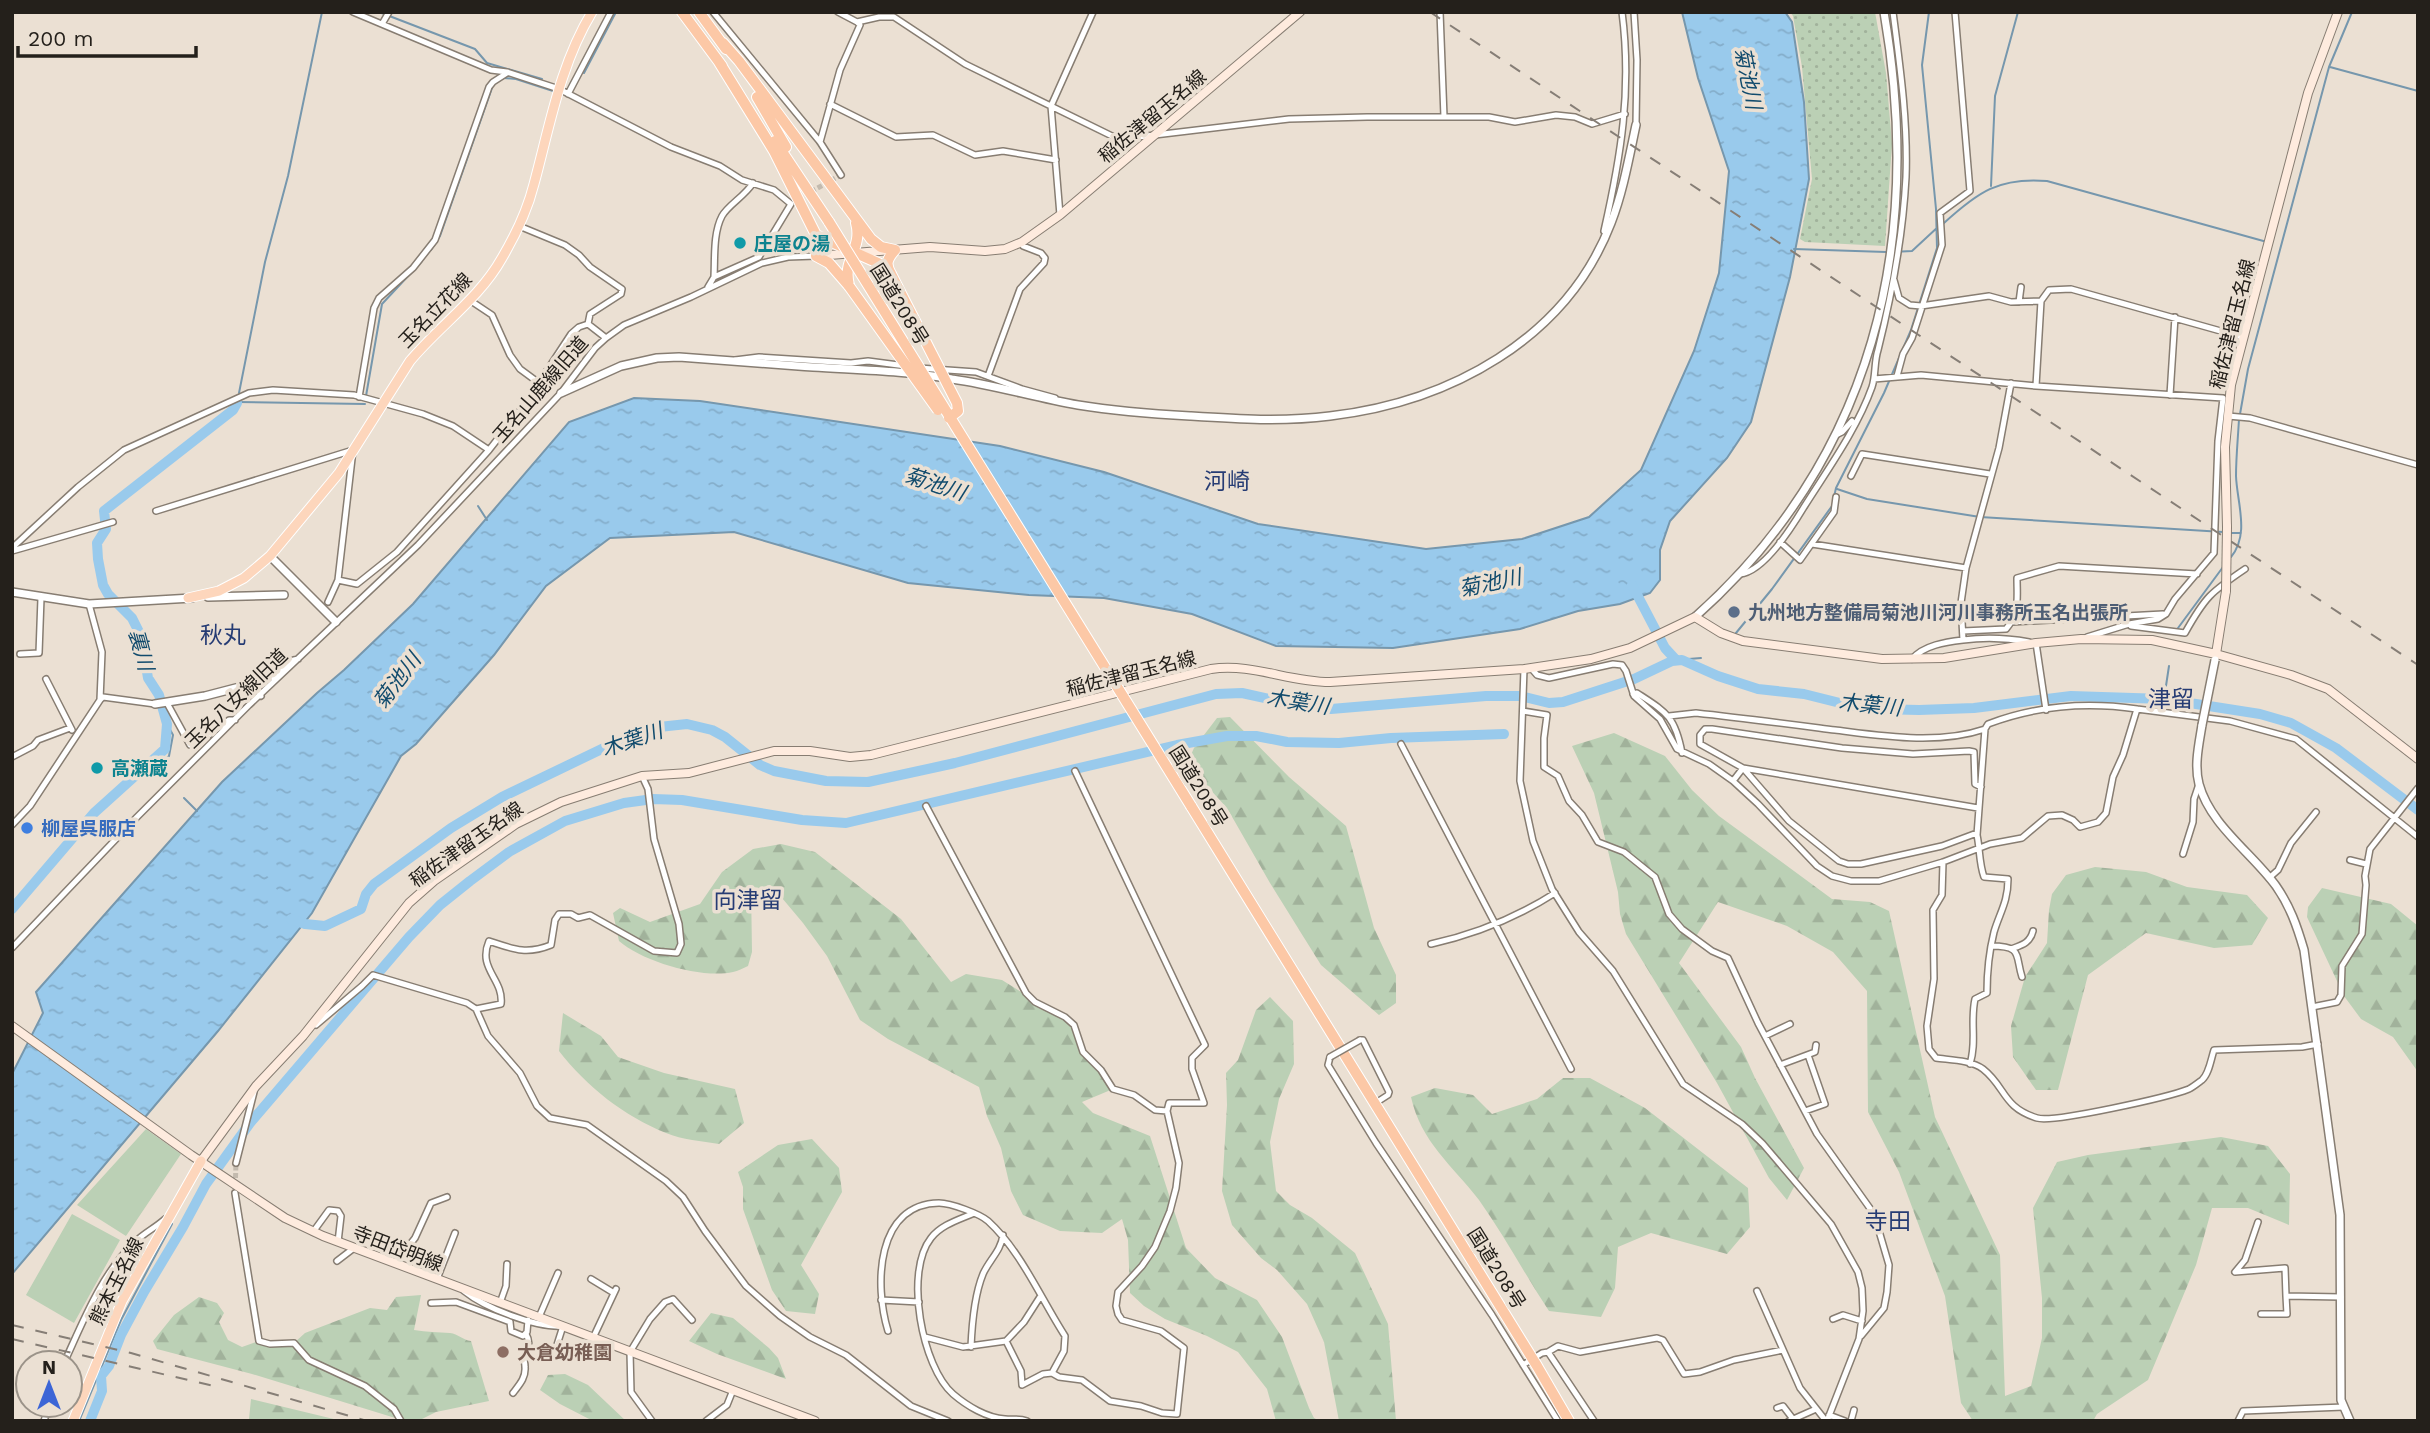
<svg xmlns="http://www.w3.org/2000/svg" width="2430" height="1433" font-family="'Work Sans','Noto Sans JP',sans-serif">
	<defs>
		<pattern id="grass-dots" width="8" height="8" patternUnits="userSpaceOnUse" patternTransform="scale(1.75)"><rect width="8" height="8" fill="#bbd0b5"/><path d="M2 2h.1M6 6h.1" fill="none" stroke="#a1b29b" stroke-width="1.8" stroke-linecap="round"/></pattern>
		<pattern id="forest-firs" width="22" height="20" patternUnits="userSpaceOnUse" patternTransform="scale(1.75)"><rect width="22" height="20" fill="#bbd0b5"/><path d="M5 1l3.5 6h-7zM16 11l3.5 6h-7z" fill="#a1b29b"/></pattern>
		<pattern id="water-ripples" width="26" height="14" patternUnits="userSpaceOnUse" patternTransform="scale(1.75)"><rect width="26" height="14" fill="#99caec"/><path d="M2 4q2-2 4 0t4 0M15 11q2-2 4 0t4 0" fill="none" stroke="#84adca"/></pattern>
	</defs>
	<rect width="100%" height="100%" fill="#ebe0d3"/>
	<path fill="url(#grass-dots)" d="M1790,12H1875L1886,73L1892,144L1885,246L1805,242L1800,239L1812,179L1802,67L1793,16Z"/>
	<path fill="url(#forest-firs)" d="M1230,717L1289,777L1346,826L1374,928L1396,975V1003L1379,1015L1321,965L1270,883L1227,808L1187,764L1194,748L1217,718Z
		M1614,733L1665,756L1692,790L1719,816L1832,899L1870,902L1889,911L1935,1117L2000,1255L2005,1396L2031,1386L2042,1338V1298L2033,1208L2057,1162L2088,1155L2221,1137L2268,1146L2290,1174L2289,1225L2248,1208H2212L2196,1265L2148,1380L2097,1414L2093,1421H1973L1961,1403L1945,1296L1899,1172L1868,1112L1867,991L1833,952L1787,926L1718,902L1679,963L1741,1047L1755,1078L1804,1168L1787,1200L1769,1178L1717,1083L1626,934L1620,914L1618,892L1594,793L1572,746Z
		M781,844L815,852L901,919L951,982L966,974L1002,980L1074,1025L1083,1052L1113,1089L1082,1102L1093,1113L1150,1136L1186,1248L1215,1278L1257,1300L1282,1337L1309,1408L1314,1418L1320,1421H1276L1267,1389L1238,1352L1207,1336L1165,1319L1144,1306L1130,1293L1128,1240L1122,1219L1102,1233L1060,1231L1023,1215L1011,1191L1001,1148L987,1116L979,1087L888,1039L860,1020L827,956L803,923L782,898L751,886L752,952L748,966C743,968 738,971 733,972C702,979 643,962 619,941L613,913L620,908L650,922L700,904L722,872L753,849Z
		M2095,867L2146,872L2187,887L2247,895L2268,918L2252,945L2214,948L2146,933L2088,975L2058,1090H2036L2013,1057L2011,1026L2025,977L2047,943L2049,910L2052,894L2066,875Z
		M2322,888L2391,904L2418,926V1072L2393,1037L2361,1019L2344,996L2307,917L2308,907Z
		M1270,997L1293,1021L1294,1064L1279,1099L1270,1142L1276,1191L1290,1205L1312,1218L1355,1253L1388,1324L1396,1421H1339L1324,1342L1307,1304L1277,1270L1261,1258L1232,1225L1222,1191L1227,1105L1226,1073L1238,1060L1256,1010Z
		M563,1013L601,1036L618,1057L664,1073L735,1089L744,1123L719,1144C702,1141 682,1140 666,1133C624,1116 587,1087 559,1051Z
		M1563,1078H1590L1645,1108L1748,1188L1750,1227L1727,1254L1651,1233L1618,1247L1615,1288L1601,1317L1549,1311C1525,1275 1504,1235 1479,1200C1452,1165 1421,1142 1411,1097L1435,1088L1473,1095L1492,1114L1537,1099Z
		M812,1139L839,1168L842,1192L801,1265L819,1294L815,1314L786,1311L772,1290L743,1209V1187L738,1172L778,1145Z
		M421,1295L414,1330C427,1332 438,1332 450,1333C458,1334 463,1340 471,1341L489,1401L436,1412L418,1421H405L252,1374L157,1349L153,1341L174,1315L199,1297L217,1303L224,1313L219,1322L228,1340L242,1347L259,1341L294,1343L305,1333L370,1308L387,1310L396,1297Z
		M711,1313L733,1318L769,1348L778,1358L786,1379L717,1354L689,1341Z
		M565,1374L588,1385L626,1421H593L560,1404L540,1390L548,1375Z
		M251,1399L342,1421H251L249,1419Z"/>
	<path fill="#bbd0b5" d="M146,1129L181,1154L126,1236L77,1205Z
		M72,1214L120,1240L74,1323L26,1295Z"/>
	<path fill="url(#water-ripples)" stroke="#7697ad" stroke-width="2" d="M1682,12H1785L1792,22L1804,102L1809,179L1790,277L1751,422L1727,458L1670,521L1660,550V580L1650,593L1620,604L1578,611L1520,629L1393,648L1276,646L1192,614L1104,598L1029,595L908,583L734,532L610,538L546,586L494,655L416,744L401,756L312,913L218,1031L12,1274V1074L43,1013L36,992L222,782L317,693L344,670L413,604L569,422L634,398L700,401L1000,446L1104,472L1258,524L1426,549L1522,539L1589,517L1641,470L1694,351L1719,273L1729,171L1698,78Z"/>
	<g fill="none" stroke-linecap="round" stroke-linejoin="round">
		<path stroke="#7697ad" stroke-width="2" d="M379,12L475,49L487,63L542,79
			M2330,67L2418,91
			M584,73L616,12
			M504,78L516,79L553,91
			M569,87L572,81
			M1991,186L1995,96L2018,12
			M1944,223C1978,192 1999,177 2047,181L2267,242
			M1794,249L1886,252
			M431,250L440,236L492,88
			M1892,252L1912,251L1939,226
			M239,393L265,262L288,176L322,12
			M366,396L382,304L422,261
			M237,402L365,404
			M2240,414L2248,369L2329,67L2352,12
			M1837,489L1867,499L1980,517L2223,532
			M1834,497L1836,488L1884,393L1911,330L1937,248L1936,209L1922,65L1929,12
			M478,506L487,520
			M2229,533H2241
			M2231,557C2250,534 2237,503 2236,476C2236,457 2238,438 2239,419
			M2178,628L2223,567
			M1736,633L1772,589L1832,506
			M1676,660L1701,658
			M2164,699L2169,666
			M155,770L169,756L173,735L167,724
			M184,798L197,811
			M79,1421L121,1320L172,1224"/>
		<path stroke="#99caec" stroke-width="10" d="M1632,585L1665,648L1676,660
			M12,909L94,813L165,749L167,724L159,695L148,678L141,636L132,618L108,594L103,585L98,559L97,543L106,529L104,511L233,410L237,403
			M291,919L305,924L325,926L361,909L366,894L374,884L451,828L502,797L608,746L659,727L687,724L712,730L725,737L760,765L774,771L826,781L868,782L955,763L1216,694L1242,693L1297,705L1331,709L1486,696H1520L1549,703L1563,702L1634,679L1672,661L1682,660L1718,676L1758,689L1804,694L1848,705L1877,709L1919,710L1974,708L2071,696L2164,699L2260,714L2291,723L2336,748L2418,810
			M90,1421L102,1391L101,1376L109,1366L121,1335L144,1292L183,1227L206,1184L250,1123L409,937L440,905L470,881L509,852L565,821L624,803L653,799L682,800L802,820L846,823L1177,745L1227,736H1256L1287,742L1339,743L1391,738L1504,734"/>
		<path stroke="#c3baae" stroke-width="5" stroke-dasharray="5 2.5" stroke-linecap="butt" d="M798,199L841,175
			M235,1193L236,1163"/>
		<defs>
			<path id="minor" d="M353,12L491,70L507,72L559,89L671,147L720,166L742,180L774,190L791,204L759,257L714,277L708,287
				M713,12L820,142L841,175
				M838,12L857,22L879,17H894L965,64L1112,136L1138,137L1289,119L1367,117H1489L1515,122L1556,115L1575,117L1592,124L1625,114
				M1440,12L1444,117
				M1634,12L1637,60L1636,125
				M382,24L389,12
				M568,94L611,12
				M830,104L896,137L933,135L975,155L1003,151L1056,160
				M820,142L840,70L860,25L857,22
				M1060,215L1051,106L1093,12
				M519,226L565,245L579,255L590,267L622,289L621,294L590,314L588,324
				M1604,231C1621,156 1632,90 1622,12
				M714,277C715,258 713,233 722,216C728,205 745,196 753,183
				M1894,280L1899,298L1910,305L1921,306L1989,296L2011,302L2041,301
				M471,301L492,315L510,355L520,369L539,383
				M2019,302L2021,287
				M588,324L606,338
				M735,360L759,357L851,363L868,361L906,366
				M919,368L976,372L1022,389L1055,398
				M988,376L1020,289L1044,263L1045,258L1041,253L1023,246L1022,242
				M1897,376L1903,354L1912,338L1942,245L1940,213L1970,191L1955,12
				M1874,379L1921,375L2036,386L2223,398L2218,441L2214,553L2175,599L2166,614L2158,619L2129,624L2087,637
				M2036,386L2041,301L2049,290L2071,289L2242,337
				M2170,395L2175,317
				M359,397L374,308L379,298L413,268L435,240L489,87L493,82L507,73
				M2228,416L2250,418L2418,465
				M1836,435L1842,432L1852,421
				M1851,476L1862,454L1990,474
				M156,511L353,450L338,580L328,602
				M1780,542L1800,560L1834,512L1836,497
				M1812,544L1966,568
				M12,548L78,487L124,450L249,393L273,390L354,395L423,414L453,426L489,450
				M12,551L113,522
				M1740,574C1764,572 1792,527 1804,507C1828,469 1857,429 1872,387C1876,375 1874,362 1878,350C1892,294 1903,235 1906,177C1908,122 1900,66 1893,12
				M338,580L357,584L397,552L489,450L525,404L571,334L579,327L588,324
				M2012,622L2163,614
				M2131,626L2185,633C2205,597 2211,592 2245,569
				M1963,631L2006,629C2020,613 2017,598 2017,578L2059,566L2197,574
				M1963,640C1987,637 2007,638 2029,642
				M2036,643L2046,710
				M20,654L39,653L41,598
				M1912,659C1924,645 1946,642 1963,640L1961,603L1966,568L1999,448L2011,383
				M1531,668L1537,675L1549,678L1613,664L1622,665L1626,671L1634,696L1660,719L1677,749L1709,764L1733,781L1758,804L1817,866L1832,876L1851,881H1879L1943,862L1990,844L2022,838L2048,816L2062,815L2073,820L2080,827L2098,822L2106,813L2113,777L2123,755L2137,709C2087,702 2035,706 1988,724L1985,729L1977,835C1980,849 1979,863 1984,877L2008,879C2008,902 2000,912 1994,932C1989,952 1987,973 1987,993L1975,999C1970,1022 1977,1042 1970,1064
				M1524,669L1520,781L1533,841L1552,889L1579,932L1613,971L1683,1084L1742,1124L1763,1144L1831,1224L1858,1272L1862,1288L1863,1311L1859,1339L1827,1421
				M46,679L72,730
				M1633,694L1637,693C1666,712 1675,716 1682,753
				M261,696L255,683L272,677L290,661L298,659
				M100,700L103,697L155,704
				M167,703L190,745L198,743L229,720H235
				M2137,709L2230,721L2296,739L2418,837
				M1523,711L1547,715L1544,738V767L1558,776L1569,801L1582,815L1598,842L1624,852L1655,877L1669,914L1682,929L1712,951L1728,958L1758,1023L1817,1134L1874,1214L1889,1265L1887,1292L1884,1308L1861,1336
				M1669,716L1696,713C1742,718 1788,724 1835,730C1883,736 1938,745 1985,729
				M1401,744L1571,1069
				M12,757L33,746L38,740L70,728
				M1733,781L1743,768L1978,808
				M926,806L1026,993L1035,1002L1065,1017L1074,1025L1083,1052L1101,1070L1113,1089L1134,1095L1155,1110L1167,1111
				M12,825L30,806L100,700L102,652L89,604
				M1977,833L1942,846L1861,864H1848L1839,861L1789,821L1743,768L1700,744V735L1705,729H1712L1842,748L1913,754L1969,751L1974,752L1975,784L1981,787
				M2183,854L2193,822L2194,799L2199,784
				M2350,860L2366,864
				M1943,862L1942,895L1933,910L1934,979L1927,1026L1929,1049L1936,1058C1950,1060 1971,1060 1983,1069C2006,1087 2002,1107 2037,1118C2054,1123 2169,1097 2189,1089C2193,1087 2198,1083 2202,1080C2209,1074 2211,1059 2214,1050L2302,1047L2318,1044
				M2269,878L2278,870L2291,843L2316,812
				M1431,944C1476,934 1516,918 1555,893
				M1991,946C2023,946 2015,955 2022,977
				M12,948L137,817L249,705L418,545L561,393L595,348L606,338L624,325L691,297L762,263L788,257L816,256
				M2011,949C2022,945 2030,943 2033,931
				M2312,1007L2337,1002L2341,995L2342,966L2362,934L2366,885L2365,876L2370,849L2418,788
				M476,1009L501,1004C504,979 477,969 489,941C513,949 526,955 551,945L555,920L559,914H571L578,918L590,915L654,951L677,953L681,944L679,924L654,839L648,789L642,776
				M316,1025L362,986L373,975L467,1003L476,1009L488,1036L520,1073L537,1106L550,1118L587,1125L666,1181L683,1197L705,1231L746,1286L780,1316L810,1337L846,1355L911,1406L948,1421
				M1765,1036L1790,1024
				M1360,1040H1363L1389,1092L1388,1095L1374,1104
				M1330,1057L1328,1065L1376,1143L1492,1315L1558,1421
				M1780,1065L1815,1052L1816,1045
				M1805,1111L1825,1104L1808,1055
				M236,1163L254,1092
				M235,1193L259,1341L270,1344L294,1343L309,1360L365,1386L394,1409L401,1421
				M972,1214C958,1220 941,1225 931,1238C904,1272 922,1367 953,1394C967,1406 987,1418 1005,1419C1013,1420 1019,1418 1027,1421
				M2258,1222L2245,1260L2235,1272L2285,1268L2286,1296L2341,1297
				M313,1232L329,1210L338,1211L341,1216L338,1242
				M337,1261L354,1248
				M395,1263L415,1238L431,1203L447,1197
				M437,1279L455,1233
				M591,1279L614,1293
				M464,1291C485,1308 536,1328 563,1326L556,1348
				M1757,1291L1800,1388L1826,1421
				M881,1300L919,1302
				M431,1303L456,1302L510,1322
				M500,1303L506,1286L507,1264
				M2261,1314H2287L2286,1296
				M539,1317L558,1273
				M1833,1319L1843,1315L1862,1321
				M510,1322L511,1331L523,1336L527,1332L528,1320
				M888,1331C874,1285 876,1204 939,1203C951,1203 980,1214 988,1221C1021,1251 1041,1299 1065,1336L1064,1351L1052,1373
				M925,1337L963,1347L1006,1341L1024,1322L1040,1297
				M593,1338L616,1289
				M1006,1341L1021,1371L1022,1385L1043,1374L1052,1373L1059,1377L1082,1380L1110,1401L1141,1406L1162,1413L1177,1414L1184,1348L1161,1331L1122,1320L1118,1314L1116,1306L1118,1292L1142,1266L1155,1247L1170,1211L1176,1188L1179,1163L1167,1111L1169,1103H1204L1192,1069V1058L1205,1045L1075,771
				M971,1347C972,1323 974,1296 983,1274C989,1260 1001,1251 1003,1235
				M1548,1352L1558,1346L1580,1352L1657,1338L1663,1340L1684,1374L1700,1372L1734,1360L1783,1350
				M64,1363C83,1322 101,1274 135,1242C144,1233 155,1228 165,1219
				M1523,1365L1542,1353L1548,1352L1594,1421
				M513,1393C519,1385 526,1378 525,1367C525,1360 523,1362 525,1356C528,1346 531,1343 526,1334
				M1777,1408L1783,1406L1793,1419
				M1829,1415L1845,1421
				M44,1421L49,1405
				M652,1421L631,1392L630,1352L650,1319L665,1302L673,1299L692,1320
				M706,1421L727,1405L733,1390
				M1789,1421L1816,1409
				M1851,1421L1854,1410
				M2238,1421L2243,1411L2344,1407"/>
			<path id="tertiary" d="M561,393L621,366L657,358L679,357C723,360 768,364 813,367C859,370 907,371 952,379C995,385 1036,398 1078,405C1115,411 1153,414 1190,416C1237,419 1283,422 1330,416C1449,402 1566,340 1611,223C1623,192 1629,158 1636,125
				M270,556L336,622
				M12,592L89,604L192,598
				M208,597L284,595
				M1695,617C1874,457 1924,244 1884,12
				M155,704L205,696L255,683
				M2202,725C2199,744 2194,765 2199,784C2210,825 2252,853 2276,886C2290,906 2297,926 2304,950L2340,1215L2341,1400L2350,1421"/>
			<path id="secondary" d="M817,256L930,247L985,251L1005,249L1022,242L1060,215L1300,12
				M2227,527L2225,447L2231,385L2308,93L2338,12
				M2216,654L2226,591
				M12,1026L191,1155L285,1218L323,1236L815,1421
				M201,1161L256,1086L303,1036L409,903L434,881L516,824L561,802L642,776L689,773L774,751H810L850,757L871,755L1211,669C1253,663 1288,682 1330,682L1524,669L1591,659L1630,648L1695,617L1721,633L1743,641L1882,659L1944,658L2036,643L2081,639L2152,640L2216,654L2291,675L2328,689L2418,759"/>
			<path id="primary" d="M188,598L219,591L244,578L270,556L339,473L410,361C440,325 479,299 502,258C515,236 528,208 534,184C550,125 560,65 592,12
				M73,1421L122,1301L201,1161"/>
			<path id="trunk" d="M682,12L722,66
				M699,12L726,49
				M723,43L739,61L871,239L881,247L895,250C887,259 885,264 891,274
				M719,62L774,151L816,235L818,245L816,256L829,263L849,286
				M757,97L786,147
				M775,141L829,222
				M816,235L887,267
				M849,285C842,260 863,248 856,223
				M1191,806L1537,1366L1569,1421"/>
		</defs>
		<use href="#minor" stroke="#877d72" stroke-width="8"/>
		<use href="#tertiary" stroke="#877d72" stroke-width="10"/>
		<use href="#secondary" stroke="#877d72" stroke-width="10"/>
		<use href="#primary" stroke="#fff" stroke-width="11"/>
		<use href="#trunk" stroke="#fff" stroke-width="12"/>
		<use href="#minor" stroke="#fff" stroke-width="5"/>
		<use href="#tertiary" stroke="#fff" stroke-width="7"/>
		<use href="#secondary" stroke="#feebde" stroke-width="8"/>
		<use href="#primary" stroke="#fdd6bc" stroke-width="9"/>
		<use href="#trunk" stroke="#fcc8a6" stroke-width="10"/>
		<path stroke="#867e76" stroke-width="2" stroke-dasharray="12 12" stroke-linecap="butt" d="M1430,12L2418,665
			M12,1325L131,1353L367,1421
			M12,1339L214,1386"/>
		<defs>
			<path id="minor-bridge" d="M1330,1057L1360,1040"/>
			<path id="tertiary-bridge" d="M2202,725L2215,660"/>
			<path id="secondary-bridge" d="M2226,591L2227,527"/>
			<path id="trunk-bridge" d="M829,222L1191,806
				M891,274L957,403L958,411L949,418
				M849,286L938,410"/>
		</defs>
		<use href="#minor-bridge" stroke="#877d72" stroke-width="8" stroke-linecap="butt"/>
		<use href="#tertiary-bridge" stroke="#877d72" stroke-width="10" stroke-linecap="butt"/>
		<use href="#secondary-bridge" stroke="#877d72" stroke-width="10" stroke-linecap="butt"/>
		<use href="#trunk-bridge" stroke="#fff" stroke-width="12" stroke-linecap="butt"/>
		<use href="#minor-bridge" stroke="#fff" stroke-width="5"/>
		<use href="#tertiary-bridge" stroke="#fff" stroke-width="7"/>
		<use href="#secondary-bridge" stroke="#feebde" stroke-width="8"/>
		<use href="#trunk-bridge" stroke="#fcc8a6" stroke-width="10"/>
	</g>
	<g fill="#0f9aa8" stroke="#ebe0d3" stroke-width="2.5">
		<circle cx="740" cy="243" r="7"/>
		<circle cx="97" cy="768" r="7"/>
	</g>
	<circle fill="#5c6f8a" stroke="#ebe0d3" stroke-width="2.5" cx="1734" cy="612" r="7"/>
	<circle fill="#3f7fe0" stroke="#ebe0d3" stroke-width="2.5" cx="27" cy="828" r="7"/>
	<circle fill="#8d6e63" stroke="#ebe0d3" stroke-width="2.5" cx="503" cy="1352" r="7"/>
	<g text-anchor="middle" stroke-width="7" stroke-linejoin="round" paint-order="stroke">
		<g font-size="19" fill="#24201b" stroke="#ebe0d3">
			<text transform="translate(1152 116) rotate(-40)" y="7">稲佐津留玉名線</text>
			<text transform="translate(900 304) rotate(58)" y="7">国道208号</text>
			<text transform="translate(435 310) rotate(-46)" y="7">玉名立花線</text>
			<text transform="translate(2232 324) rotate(-76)" y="7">稲佐津留玉名線</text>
			<text transform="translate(540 389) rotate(-49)" y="7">玉名山鹿線旧道</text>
			<text transform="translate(1131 673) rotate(-14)" y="7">稲佐津留玉名線</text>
			<text transform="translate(236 698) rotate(-44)" y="7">玉名八女線旧道</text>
			<text transform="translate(1199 786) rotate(58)" y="7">国道208号</text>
			<text transform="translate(466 844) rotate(-35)" y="7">稲佐津留玉名線</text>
			<text transform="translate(398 1248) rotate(21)" y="7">寺田岱明線</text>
			<text transform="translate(1497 1268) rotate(58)" y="7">国道208号</text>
			<text transform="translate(116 1281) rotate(-63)" y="7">熊本玉名線</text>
		</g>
		<g font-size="19" font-weight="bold" fill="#0d838f" stroke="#ebe0d3" text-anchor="start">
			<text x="754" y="250">庄屋の湯</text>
			<text x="111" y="775">高瀬蔵</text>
		</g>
		<g font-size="19" font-weight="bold" fill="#4e5e75" stroke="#ebe0d3" text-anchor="start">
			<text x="1748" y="619">九州地方整備局菊池川河川事務所玉名出張所</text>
		</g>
		<g font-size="19" font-weight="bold" fill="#366cbe" stroke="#ebe0d3" text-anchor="start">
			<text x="41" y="835">柳屋呉服店</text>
		</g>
		<g font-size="19" font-weight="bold" fill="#785e54" stroke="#ebe0d3" text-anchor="start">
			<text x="517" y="1359">大倉幼稚園</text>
		</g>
		<g font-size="21" font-style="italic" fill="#114b6d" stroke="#ebe0d3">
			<text transform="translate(1748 78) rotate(79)" y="7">菊池川</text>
			<text transform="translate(935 484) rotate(18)" y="7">菊池川</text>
			<text transform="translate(1490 583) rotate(-12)" y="7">菊池川</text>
			<text transform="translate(141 650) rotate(75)" y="7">裏川</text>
			<text transform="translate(397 681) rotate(-53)" y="7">菊池川</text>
			<text transform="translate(1298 702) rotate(9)" y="7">木葉川</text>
			<text transform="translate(1870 705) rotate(6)" y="7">木葉川</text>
			<text transform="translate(632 740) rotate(-19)" y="7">木葉川</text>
		</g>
		<g font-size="23" fill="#263c74" stroke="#ebe0d3">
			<text x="1227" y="489">河崎</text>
			<text x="223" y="643">秋丸</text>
			<text x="2171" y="707">津留</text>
			<text x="748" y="908">向津留</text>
			<text x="1888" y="1229">寺田</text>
		</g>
	</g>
	<rect width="2430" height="1433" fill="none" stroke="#24201b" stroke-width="28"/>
	<g transform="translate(49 1384)"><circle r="33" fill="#ebe0d3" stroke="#9b9389" stroke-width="2"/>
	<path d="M0-5L12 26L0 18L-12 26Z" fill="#3c65d6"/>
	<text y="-10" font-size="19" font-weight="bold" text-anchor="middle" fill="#24201b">N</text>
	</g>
	<path d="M18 46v10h178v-10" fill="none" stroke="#24201b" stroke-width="3.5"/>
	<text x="28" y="46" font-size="21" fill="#24201b" stroke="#ebe0d3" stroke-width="5" paint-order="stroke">200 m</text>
</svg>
